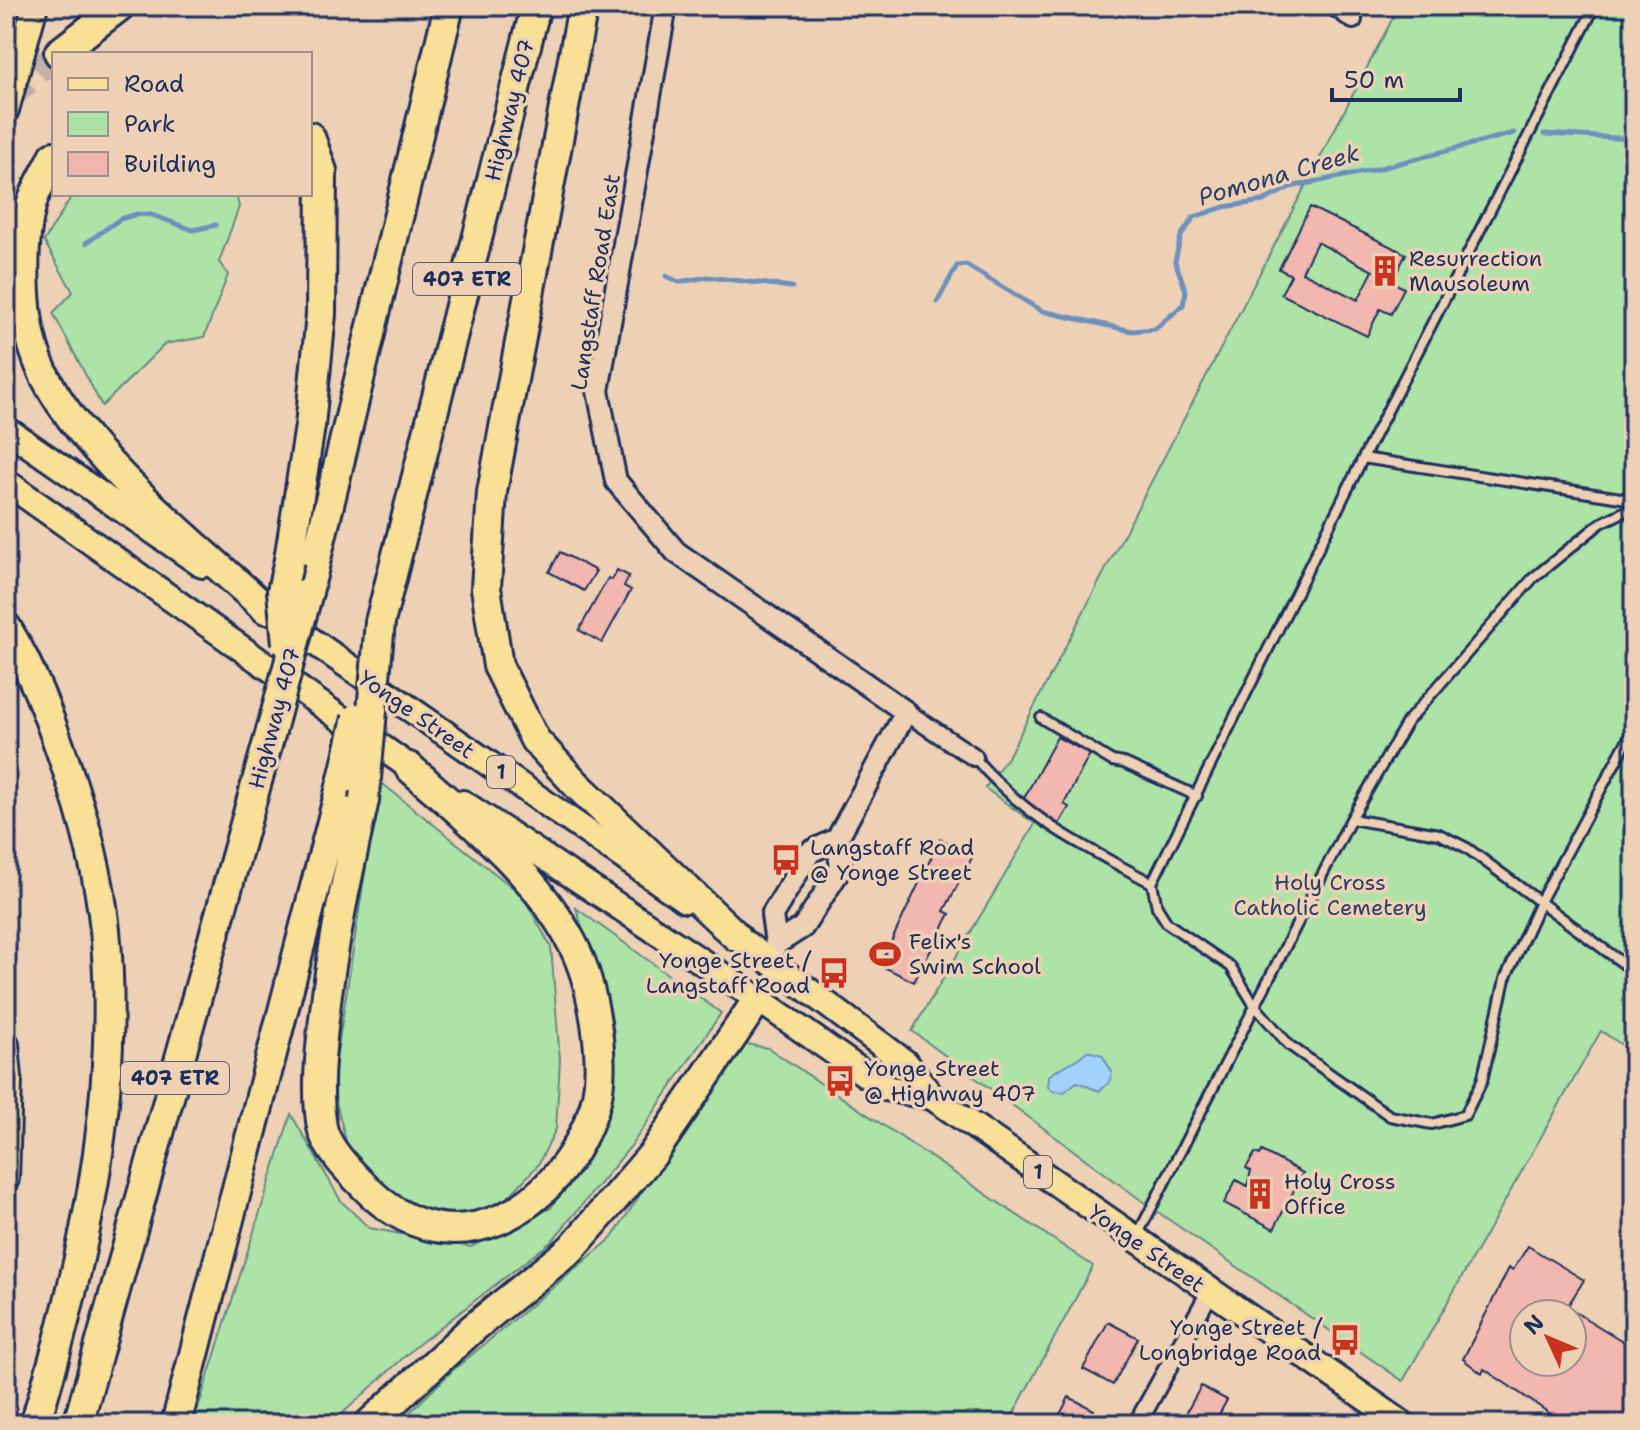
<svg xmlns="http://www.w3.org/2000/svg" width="1640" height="1430" font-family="'Shantell Sans',sans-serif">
	<rect width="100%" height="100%" fill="#eed1b5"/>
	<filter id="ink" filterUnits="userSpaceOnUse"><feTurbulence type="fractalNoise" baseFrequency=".0125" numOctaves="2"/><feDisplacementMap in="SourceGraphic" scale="16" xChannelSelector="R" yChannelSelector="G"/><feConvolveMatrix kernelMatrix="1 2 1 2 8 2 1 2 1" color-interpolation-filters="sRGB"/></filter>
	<g filter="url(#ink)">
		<path fill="#ade3a6" stroke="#648982" stroke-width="2" d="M1399,6H1634V1053L1601,1031L1403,1381L1149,1206L912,1031L1035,824L985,788L1009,755Z
			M73,194H236L239,207L219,262L228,275L204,337L165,344L102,406L53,313L73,292L44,241Z
			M379,781L523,896L551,947L560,1060L556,1129L538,1165L503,1203L450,1217L393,1198L349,1153L332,1086Z
			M576,908L721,1013L631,1146L552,1241L415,1347L331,1424H193L291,1114L341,1201L369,1228L471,1247L551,1208L603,1125L614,1032Z
			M746,1044L768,1048L1093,1266L1008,1424H398L452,1371L611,1239L729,1059Z"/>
		<path fill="#a3d1fe" stroke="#6d90be" stroke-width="2" d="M1087,1051L1102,1055L1112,1072L1109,1083L1099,1091L1077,1082L1064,1092L1053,1091L1048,1086L1049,1076C1059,1066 1074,1064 1087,1051Z"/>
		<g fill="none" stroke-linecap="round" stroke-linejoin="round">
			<path stroke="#6d90be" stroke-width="5" d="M1544,134L1634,139
				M86,243L120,219L137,214L152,215L193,230L216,225
				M666,276L679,282L708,277L792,287
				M937,302L957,266L966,265L1042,311L1132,331L1155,329L1183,305L1186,291L1175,261L1181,236L1194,217L1224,207L1263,201L1290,187L1373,170L1514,133"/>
		</g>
		<path fill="#f2b7ae" stroke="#1b2f5e" stroke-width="2" fill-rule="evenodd" d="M1310,207L1406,254L1392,282L1404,288L1391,314L1380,309L1367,336L1281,294L1291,275L1279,269ZM1317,242L1373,271L1358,300L1302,272Z
			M560,552L596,571L584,591L549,572Z
			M617,570L629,576L624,586L631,590L602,643L579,630L608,578L612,580Z
			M1057,737L1090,754L1064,804L1069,807L1059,824L1021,804Z
			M940,839L973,856L944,911L950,914L914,982L880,965Z
			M1262,1151L1303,1173L1274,1229L1224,1203L1236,1180L1247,1186L1251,1171L1246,1168L1255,1153L1260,1155Z
			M1528,1246L1584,1280L1567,1307L1634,1348V1424H1555L1558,1419L1484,1369L1482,1374L1463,1359L1509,1268L1513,1270ZM1524,1314H1572V1362H1524Z
			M1108,1322L1138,1338L1113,1385L1083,1369Z
			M1201,1386L1227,1400L1214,1424H1180Z
			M1069,1397L1094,1410L1087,1424H1055Z"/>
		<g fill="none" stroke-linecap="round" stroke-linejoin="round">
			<path stroke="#c4b1a4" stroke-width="28" stroke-dasharray="28 14" stroke-linecap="butt" d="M6,99L54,57"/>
			<defs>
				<path id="service" d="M1595,6L1363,458L1152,883L1157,907L1167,923L1231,967L1255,1006L1289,1045L1390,1116L1432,1124L1465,1115L1482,1081L1505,979L1541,900L1634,728
					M6,38L16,6
					M1363,458L1634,500
					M1041,718L1112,761L1124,763L1197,796
					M974,757C1027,820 1081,845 1152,883
					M1351,819L1439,834L1467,848L1624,964L1634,967
					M1137,1236L1351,819L1407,722L1533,578L1601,523L1634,507"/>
				<path id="minor" d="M1333,6L1353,20
					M906,712L974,757
					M1137,1424L1210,1292"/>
				<path id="tertiary" d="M666,6L598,391L616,481L676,552L906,712L837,839L841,868L803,927L776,944
					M772,955L776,944L772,915L810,852L837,839"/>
				<path id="primary" d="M6,110L35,6
					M6,429L202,565
					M6,482L425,778
					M285,622L685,900
					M463,803L758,999L885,1088L932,1097
					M722,926L906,1063L932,1097L1403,1424
					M6,1044L9,1078L6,1179"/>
				<path id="motorway" d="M583,6L492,492L486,588L498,666L535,740L578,786L736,936
					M59,53L120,6
					M54,156C47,172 35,189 31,206C21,246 22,312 35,352C62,440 197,545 266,609
					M289,560L310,426L321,314L322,171L310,137
					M308,592L449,6
					M380,622L536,6
					M6,627C32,669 48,714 64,760C83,814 99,872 105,930C121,1095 83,1267 35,1424
					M364,800C348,873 332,944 324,1019C320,1054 316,1093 322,1127C326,1148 349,1171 364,1186C450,1276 560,1212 594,1108C608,1065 593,982 572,943C534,871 468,820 409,767
					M78,1424L271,731
					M176,1424L343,779
					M369,1424L472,1329L571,1249L653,1154L758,999"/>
			</defs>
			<use href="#service" stroke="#1b2f5e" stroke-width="14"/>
			<use href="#minor" stroke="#1b2f5e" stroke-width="22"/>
			<use href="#tertiary" stroke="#1b2f5e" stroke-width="26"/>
			<use href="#primary" stroke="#1b2f5e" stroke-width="30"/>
			<use href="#motorway" stroke="#1b2f5e" stroke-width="34"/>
			<use href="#service" stroke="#eed1b5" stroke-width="8"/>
			<use href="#minor" stroke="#eed1b5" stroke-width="16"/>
			<use href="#tertiary" stroke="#eed1b5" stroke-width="20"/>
			<use href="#primary" stroke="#fadf96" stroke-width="24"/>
			<use href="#motorway" stroke="#fadf96" stroke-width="28"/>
			<defs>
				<path id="motorway-bridge" d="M287,643L282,591L289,560
					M271,731L308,592
					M343,779L357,718
					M364,800L380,622"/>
			</defs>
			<use href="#motorway-bridge" stroke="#1b2f5e" stroke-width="34" stroke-linecap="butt"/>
			<use href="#motorway-bridge" stroke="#fadf96" stroke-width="28"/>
		</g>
	</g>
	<defs>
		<symbol id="building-bare" viewBox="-9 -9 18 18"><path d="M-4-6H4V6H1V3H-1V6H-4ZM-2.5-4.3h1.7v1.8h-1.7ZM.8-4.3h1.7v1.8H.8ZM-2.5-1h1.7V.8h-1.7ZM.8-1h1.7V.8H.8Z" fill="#c8321e" stroke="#eed1b5" stroke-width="2.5" paint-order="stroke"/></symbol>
		<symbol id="bus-bare" viewBox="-9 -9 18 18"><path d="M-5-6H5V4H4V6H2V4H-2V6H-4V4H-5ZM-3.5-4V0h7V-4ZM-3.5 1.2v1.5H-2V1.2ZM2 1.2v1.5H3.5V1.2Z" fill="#c8321e" stroke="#eed1b5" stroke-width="2.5" paint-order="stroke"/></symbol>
		<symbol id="stadium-bare" viewBox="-9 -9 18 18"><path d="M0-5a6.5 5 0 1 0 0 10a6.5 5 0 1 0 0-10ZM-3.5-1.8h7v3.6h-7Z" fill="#c8321e" stroke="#eed1b5" stroke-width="2.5" paint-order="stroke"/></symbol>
	</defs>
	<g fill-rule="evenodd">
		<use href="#building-bare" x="1363" y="249" width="44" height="44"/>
		<use href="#bus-bare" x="764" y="838" width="44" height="44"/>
		<use href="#stadium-bare" x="863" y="932" width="44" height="44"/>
		<use href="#bus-bare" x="812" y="951" width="44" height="44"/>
		<use href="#bus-bare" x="818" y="1059" width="44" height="44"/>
		<use href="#building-bare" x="1238" y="1172" width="44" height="44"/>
		<use href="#bus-bare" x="1323" y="1318" width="44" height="44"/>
	</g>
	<g text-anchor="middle" stroke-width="7" stroke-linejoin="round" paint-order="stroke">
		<g fill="#eed1b5" stroke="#5a6078" stroke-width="2">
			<rect x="413" y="263" width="108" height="32" rx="6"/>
			<rect x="487" y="756" width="28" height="32" rx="6"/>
			<rect x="121" y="1062" width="108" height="32" rx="6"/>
			<rect x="1024" y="1156" width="28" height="32" rx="6"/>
		</g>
		<g font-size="20" font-weight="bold" fill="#1b2f5e">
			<text x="467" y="286">407 ETR</text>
			<text x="501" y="779">1</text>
			<text x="175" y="1085">407 ETR</text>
			<text x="1038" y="1179">1</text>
		</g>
		<g font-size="22" fill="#1b2f5e" stroke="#eed1b5">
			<text transform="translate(509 110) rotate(-76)" y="8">Highway 407</text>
			<text transform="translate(595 282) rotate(-81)" y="8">Langstaff Road East</text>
			<text transform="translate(417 714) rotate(35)" y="8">Yonge Street</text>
			<text transform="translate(274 718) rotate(-75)" y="8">Highway 407</text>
			<text transform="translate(1147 1248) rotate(35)" y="8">Yonge Street</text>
		</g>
		<g font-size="22" fill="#1b2f5e" stroke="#eed1b5" text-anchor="start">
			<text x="1409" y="266">Resurrection<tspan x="1409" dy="25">Mausoleum</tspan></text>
			<text x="810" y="855">Langstaff Road<tspan x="810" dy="25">@ Yonge Street</tspan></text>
			<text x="909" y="949">Felix's<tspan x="909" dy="25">Swim School</tspan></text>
			<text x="810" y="968" text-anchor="end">Yonge Street /<tspan x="810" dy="25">Langstaff Road</tspan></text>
			<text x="864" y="1076">Yonge Street<tspan x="864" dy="25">@ Highway 407</tspan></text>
			<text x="1284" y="1189">Holy Cross<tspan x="1284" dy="25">Office</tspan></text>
			<text x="1321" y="1335" text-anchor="end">Yonge Street /<tspan x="1321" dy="25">Longbridge Road</tspan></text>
		</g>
		<g font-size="22" fill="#2a4165" stroke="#eed1b5">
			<text x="1330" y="890">Holy Cross<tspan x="1330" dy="25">Catholic Cemetery</tspan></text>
		</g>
		<g font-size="24" font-style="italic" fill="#293f6e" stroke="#eed1b5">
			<text transform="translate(1279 175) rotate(-16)" y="8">Pomona Creek</text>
		</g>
	</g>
	<rect width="1640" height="1430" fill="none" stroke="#eed1b5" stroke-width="32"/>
	<rect x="16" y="16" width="1608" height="1398" fill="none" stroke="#1b2f5e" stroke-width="3" filter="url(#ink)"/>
	<rect x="52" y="52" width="260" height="144" fill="#eed1b5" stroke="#9a9092" stroke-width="2"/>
	<rect x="68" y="78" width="40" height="12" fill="#fadf96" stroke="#9a9092" stroke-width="2"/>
	<text x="124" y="92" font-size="24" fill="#1b2f5e">Road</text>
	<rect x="68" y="112" width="40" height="24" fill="#ade3a6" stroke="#9a9092" stroke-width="2"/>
	<text x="124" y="132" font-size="24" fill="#1b2f5e">Park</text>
	<rect x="68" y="152" width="40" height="24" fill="#f2b7ae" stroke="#9a9092" stroke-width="2"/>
	<text x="124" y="172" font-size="24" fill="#1b2f5e">Building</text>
	<g transform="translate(1548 1338) rotate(314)"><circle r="38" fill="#eed1b5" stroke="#9a9092" stroke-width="2"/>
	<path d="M0-6L14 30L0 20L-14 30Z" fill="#c8321e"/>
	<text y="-12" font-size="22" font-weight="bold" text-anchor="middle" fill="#1b2f5e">N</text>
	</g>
	<path d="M1332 88v12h128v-12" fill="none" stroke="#1b2f5e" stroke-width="4"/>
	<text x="1344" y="88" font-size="24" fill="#1b2f5e" stroke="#eed1b5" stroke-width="6" paint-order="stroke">50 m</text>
</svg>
